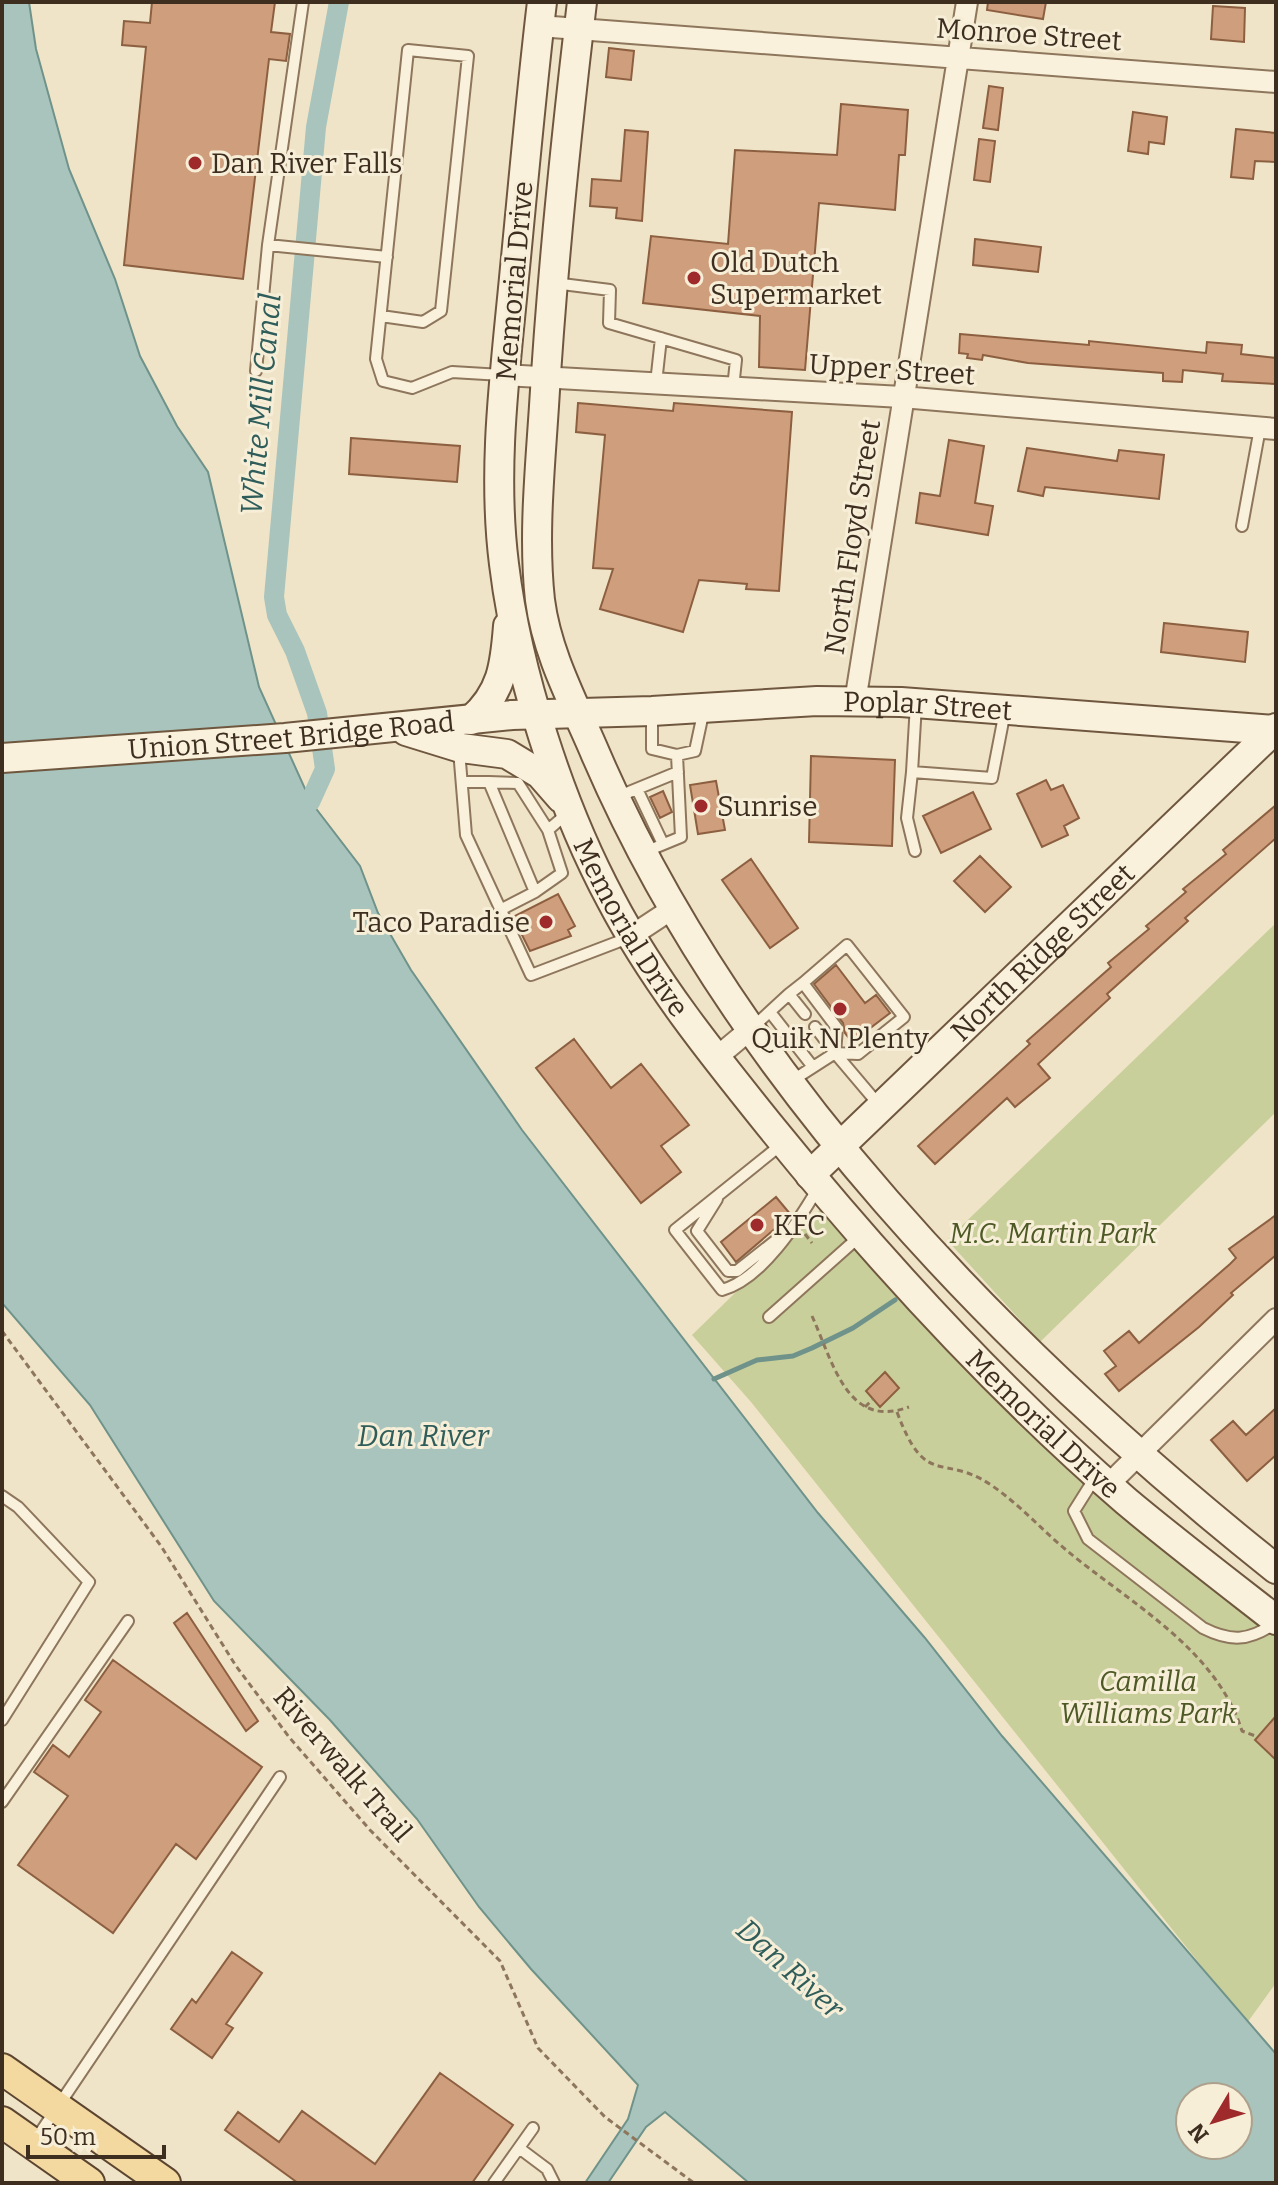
<svg xmlns="http://www.w3.org/2000/svg" width="1278" height="2185" font-family="Bitter,serif">
	<rect width="100%" height="100%" fill="#f0e4c8"/>
	<path fill="#c9cf9b" d="M1276,923V1112L1040,1342L947,1240Z
		M822,1208L1105,1496L1276,1634V1983L1247,2023L751,1402L692,1335Z"/>
	<path fill="#a9c4bc" stroke="#6f938a" stroke-width="2" fill-rule="evenodd" d="M2,2H29L36,49L69,169L115,279L140,356L177,426L208,472L259,687L311,802L360,866L378,913L411,970L522,1130L818,1513L925,1638L1002,1736L1276,2054V2183H749L665,2112L646,2127L608,2183H585L628,2119L638,2085L531,1969L479,1907L417,1819L330,1720L214,1601L90,1405L2,1303ZM1190,2097H1238V2145H1190Z"/>
	<g fill="none" stroke-linecap="round" stroke-linejoin="round">
		<path stroke="#6f938a" stroke-width="5" d="M714,1379L757,1360L793,1356L812,1348L853,1328L895,1300"/>
		<path stroke="#a9c4bc" stroke-width="20" d="M310,802L325,769L317,713L295,651L277,615L274,597L316,127L339,2"/>
	</g>
	<path fill="#cf9f7d" stroke="#8d5f41" stroke-width="2" d="M152,2H275L271,32L290,34L286,61L269,59L243,279L124,265L146,47L122,45L124,21L150,23Z
		M988,2H1046L1043,19L987,10Z
		M1213,6L1245,8L1244,42L1211,39Z
		M609,48L634,51L631,80L606,77Z
		M989,86L1003,88L998,130L983,128Z
		M841,104L908,110L905,155H899L895,210L819,203L805,370L759,367L760,316L643,303L651,236L728,244L735,150L837,155Z
		M1133,112L1167,117L1164,144L1149,142L1148,154L1128,151Z
		M1236,129L1276,133V162L1255,161L1253,179L1231,177Z
		M625,130L648,132L642,221L616,218L617,208L590,206L592,179L621,181Z
		M979,139L995,141L990,182L974,180Z
		M975,239L1041,247L1038,272L973,265Z
		M960,334L1089,345V341L1206,353L1207,342L1242,345L1241,354L1276,358V384L1222,381L1223,374L1183,370L1182,382L1163,381V373L1028,363L983,355L982,360L967,358L968,354L959,353Z
		M578,403L673,411L674,403L792,412L779,591L746,589L747,584L699,580L683,632L600,609L613,569L593,568L605,435L576,432Z
		M351,438L460,446L457,482L349,474Z
		M949,440L984,446L975,503L993,506L988,535L916,523L920,493L940,496Z
		M1027,448L1117,461L1119,450L1164,455L1159,499L1045,487L1043,496L1018,491Z
		M1164,623L1248,632L1245,662L1161,652Z
		M811,756L895,760L892,846L809,842Z
		M1046,780L1051,790L1063,785L1079,818L1064,826L1068,835L1042,847L1017,794Z
		M716,781L725,830L698,834L690,785Z
		M663,791L672,812L660,818L650,797Z
		M973,792L991,829L941,853L923,816Z
		M1276,805V838L1185,918L1188,921L1107,994L1110,998L1038,1064L1050,1078L1015,1107L1007,1098L935,1164L918,1146L1030,1044L1027,1041L1111,967L1108,963L1149,929L1146,926L1186,892L1183,889L1226,854L1223,850Z
		M980,856L1011,887L985,912L954,881Z
		M751,859L798,928L770,948L722,880Z
		M558,894L575,926L568,930L571,936L530,951L513,917Z
		M836,965L865,1003L876,995L890,1013L852,1042L845,1033L843,1023L814,984Z
		M574,1039L611,1088L641,1064L689,1125L661,1146L681,1172L641,1203L536,1068Z
		M776,1197L791,1215L736,1262L721,1242Z
		M1276,1215V1255L1231,1293L1233,1295L1199,1327L1119,1391L1105,1374L1116,1366L1104,1351L1129,1331L1139,1343L1230,1264L1236,1258L1229,1249Z
		M885,1372L899,1388L880,1407L866,1391Z
		M1276,1408V1455L1247,1481L1211,1440L1233,1421L1246,1435Z
		M187,1613L258,1721L246,1731L174,1623Z
		M113,1660L262,1767L196,1859L176,1844L113,1933L18,1865L68,1796L34,1772L53,1745L69,1757L101,1712L85,1700Z
		M1276,1716V1760L1255,1740Z
		M232,1952L262,1973L226,2024L233,2028L212,2058L171,2029L192,1999L196,2003Z
		M440,2073L513,2125L472,2183H298L225,2130L238,2112L279,2142L302,2111L375,2164Z"/>
	<g fill="none" stroke-linecap="round" stroke-linejoin="round">
		<defs>
			<path id="lane" d="M268,245L303,2
				M554,283L610,290L609,323L736,360L733,388
				M381,316L423,322L441,311L468,56L408,50L376,359L383,381L412,388L452,372L502,375
				M256,371L268,245L387,257
				M656,383L661,338
				M1242,526L1260,428
				M916,704L912,772L992,778L1005,711
				M459,750L466,835L531,975L628,938
				M677,755L695,751L704,709
				M912,772L907,818L915,851
				M462,782H489L535,892L502,909
				M489,782L518,783L548,830
				M637,789L663,844
				M617,797L678,772
				M647,851L681,837L677,755L652,749V714
				M535,892L562,873L548,830L569,812
				M803,983L847,945L904,1017L858,1054L835,1053
				M789,994L803,983L837,1028L835,1053L879,1105
				M770,1012L813,1067
				M753,1027L789,994L805,1014
				M793,1080L835,1053L815,1027
				M782,1144L675,1230L722,1290C762,1279 798,1222 818,1188
				M717,1199L697,1231L728,1271H737L789,1230
				M769,1317L860,1236
				M1096,1476L1074,1511L1088,1539L1203,1628C1231,1642 1248,1641 1274,1624
				M2,1496L18,1507L89,1582L2,1720
				M2,1802L128,1621
				M34,2142L280,1777
				M519,2148L547,2169L554,2183
				M494,2183L533,2128"/>
			<path id="street" d="M539,26L1276,82
				M504,375L902,397L1276,429
				M855,702L967,2
				M631,936L672,909
				M717,1057L753,1027
				M1108,1485L1276,1319"/>
			<g id="secondary">
				<path id="s1" d="M542,2C531,94 523,186 514,278C505,373 492,469 504,564C517,672 560,805 611,900C654,982 713,1055 771,1127C878,1259 997,1389 1126,1501C1175,1542 1226,1581 1276,1620"/>
				<path d="M582,2C566,136 552,271 544,406C540,469 533,537 540,600C547,655 575,705 596,755C734,1076 1006,1354 1276,1569"/>
				<path d="M471,720C502,693 505,665 508,626"/>
				<path d="M406,731L461,748L507,754L540,774L561,798"/>
				<path id="s2" d="M2,758L285,738L512,715L652,711L817,701L901,702L1274,730"/>
				<path id="s3" d="M810,1175L1276,728"/>
			</g>
			<path id="primary" d="M2,2069L165,2183
				M2,2122L89,2183"/>
		</defs>
		<use href="#lane" stroke="#8d765c" stroke-width="14"/>
		<use href="#street" stroke="#8d765c" stroke-width="24"/>
		<use href="#secondary" stroke="#6f573f" stroke-width="32"/>
		<use href="#primary" stroke="#5b4430" stroke-width="34"/>
		<path stroke="#8d765c" stroke-width="3" stroke-dasharray="6 4" stroke-linecap="butt" d="M805,1234L812,1243
			M812,1316C833,1362 847,1430 909,1407
			M2,1331L161,1546L236,1666L289,1737L370,1830L500,1961L538,2048L605,2117L694,2183
			M865,1407L873,1399
			M897,1412C926,1490 942,1452 991,1485C1019,1504 1040,1528 1065,1549C1128,1602 1216,1648 1242,1731L1258,1737"/>
		<use href="#lane" stroke="#faf1dc" stroke-width="10"/>
		<use href="#street" stroke="#faf1dc" stroke-width="20"/>
		<use href="#secondary" stroke="#faf1dc" stroke-width="28"/>
		<use href="#primary" stroke="#f3d9a0" stroke-width="30"/>
	</g>
	<g fill="#9e2a2b" stroke="#f7eed8" stroke-width="3">
		<circle cx="195" cy="163" r="8"/>
		<circle cx="694" cy="278" r="8"/>
		<circle cx="701" cy="806" r="8"/>
		<circle cx="546" cy="922" r="8"/>
		<circle cx="840" cy="1009" r="8"/>
		<circle cx="757" cy="1225" r="8"/>
	</g>
	<g text-anchor="middle" stroke-width="6" stroke-linejoin="round" paint-order="stroke">
		<g font-size="28" fill="#3d2e20" stroke="#f7eed8">
			<text transform="translate(1029 34) rotate(4)" y="10">Monroe Street</text>
			<text transform="translate(514 281) rotate(-85)" y="10">Memorial Drive</text>
			<text transform="translate(892 369) rotate(4)" y="10">Upper Street</text>
			<text transform="translate(852 537) rotate(-81)" y="10">North Floyd Street</text>
			<text dy="10" stroke="none"><textPath href="#s2" startOffset="928">Poplar Street</textPath></text>
			<text dy="10" stroke="none"><textPath href="#s2" startOffset="290">Union Street Bridge Road</textPath></text>
			<text dy="10" stroke="none"><textPath href="#s1" startOffset="952">Memorial Drive</textPath></text>
			<text dy="10" stroke="none"><textPath href="#s3" startOffset="322">North Ridge Street</textPath></text>
			<text dy="10" stroke="none"><textPath href="#s1" startOffset="1600">Memorial Drive</textPath></text>
			<text transform="translate(343 1764) rotate(49)" y="10">Riverwalk Trail</text>
		</g>
		<g font-size="28" fill="#3d2e20" stroke="#f7eed8" text-anchor="start">
			<text x="211" y="173">Dan River Falls</text>
			<text x="710" y="272">Old Dutch<tspan x="710" dy="32">Supermarket</tspan></text>
			<text x="717" y="816">Sunrise</text>
			<text x="530" y="932" text-anchor="end">Taco Paradise</text>
			<text x="840" y="1048" text-anchor="middle">Quik N Plenty</text>
			<text x="773" y="1235">KFC</text>
		</g>
		<g font-size="28" font-style="italic" fill="#4d5a26" stroke="#f7eed8">
			<text x="1053" y="1243">M.C. Martin Park</text>
			<text x="1148" y="1691">Camilla<tspan x="1148" dy="32">Williams Park</tspan></text>
		</g>
		<g font-size="30" font-style="italic" fill="#2f5d5a" stroke="#f7eed8">
			<text transform="translate(261 404) rotate(-85)" y="10">White Mill Canal</text>
			<text x="423" y="1446">Dan River</text>
			<text transform="translate(790 1969) rotate(42)" y="10">Dan River</text>
		</g>
	</g>
	<rect width="1278" height="2185" fill="none" stroke="#3d2e20" stroke-width="8"/>
	<g transform="translate(1214 2121) rotate(232)"><circle r="38" fill="#f7eed8" stroke="#ada18e" stroke-width="2"/>
	<path d="M0-6L14 30L0 20L-14 30Z" fill="#9e2a2b"/>
	<text y="-12" font-size="22" font-weight="bold" text-anchor="middle" fill="#3d2e20">N</text>
	</g>
	<path d="M28 2145v12h136v-12" fill="none" stroke="#3d2e20" stroke-width="4"/>
	<text x="40" y="2145" font-size="24" fill="#3d2e20" stroke="#f7eed8" stroke-width="6" paint-order="stroke">50 m</text>
</svg>
